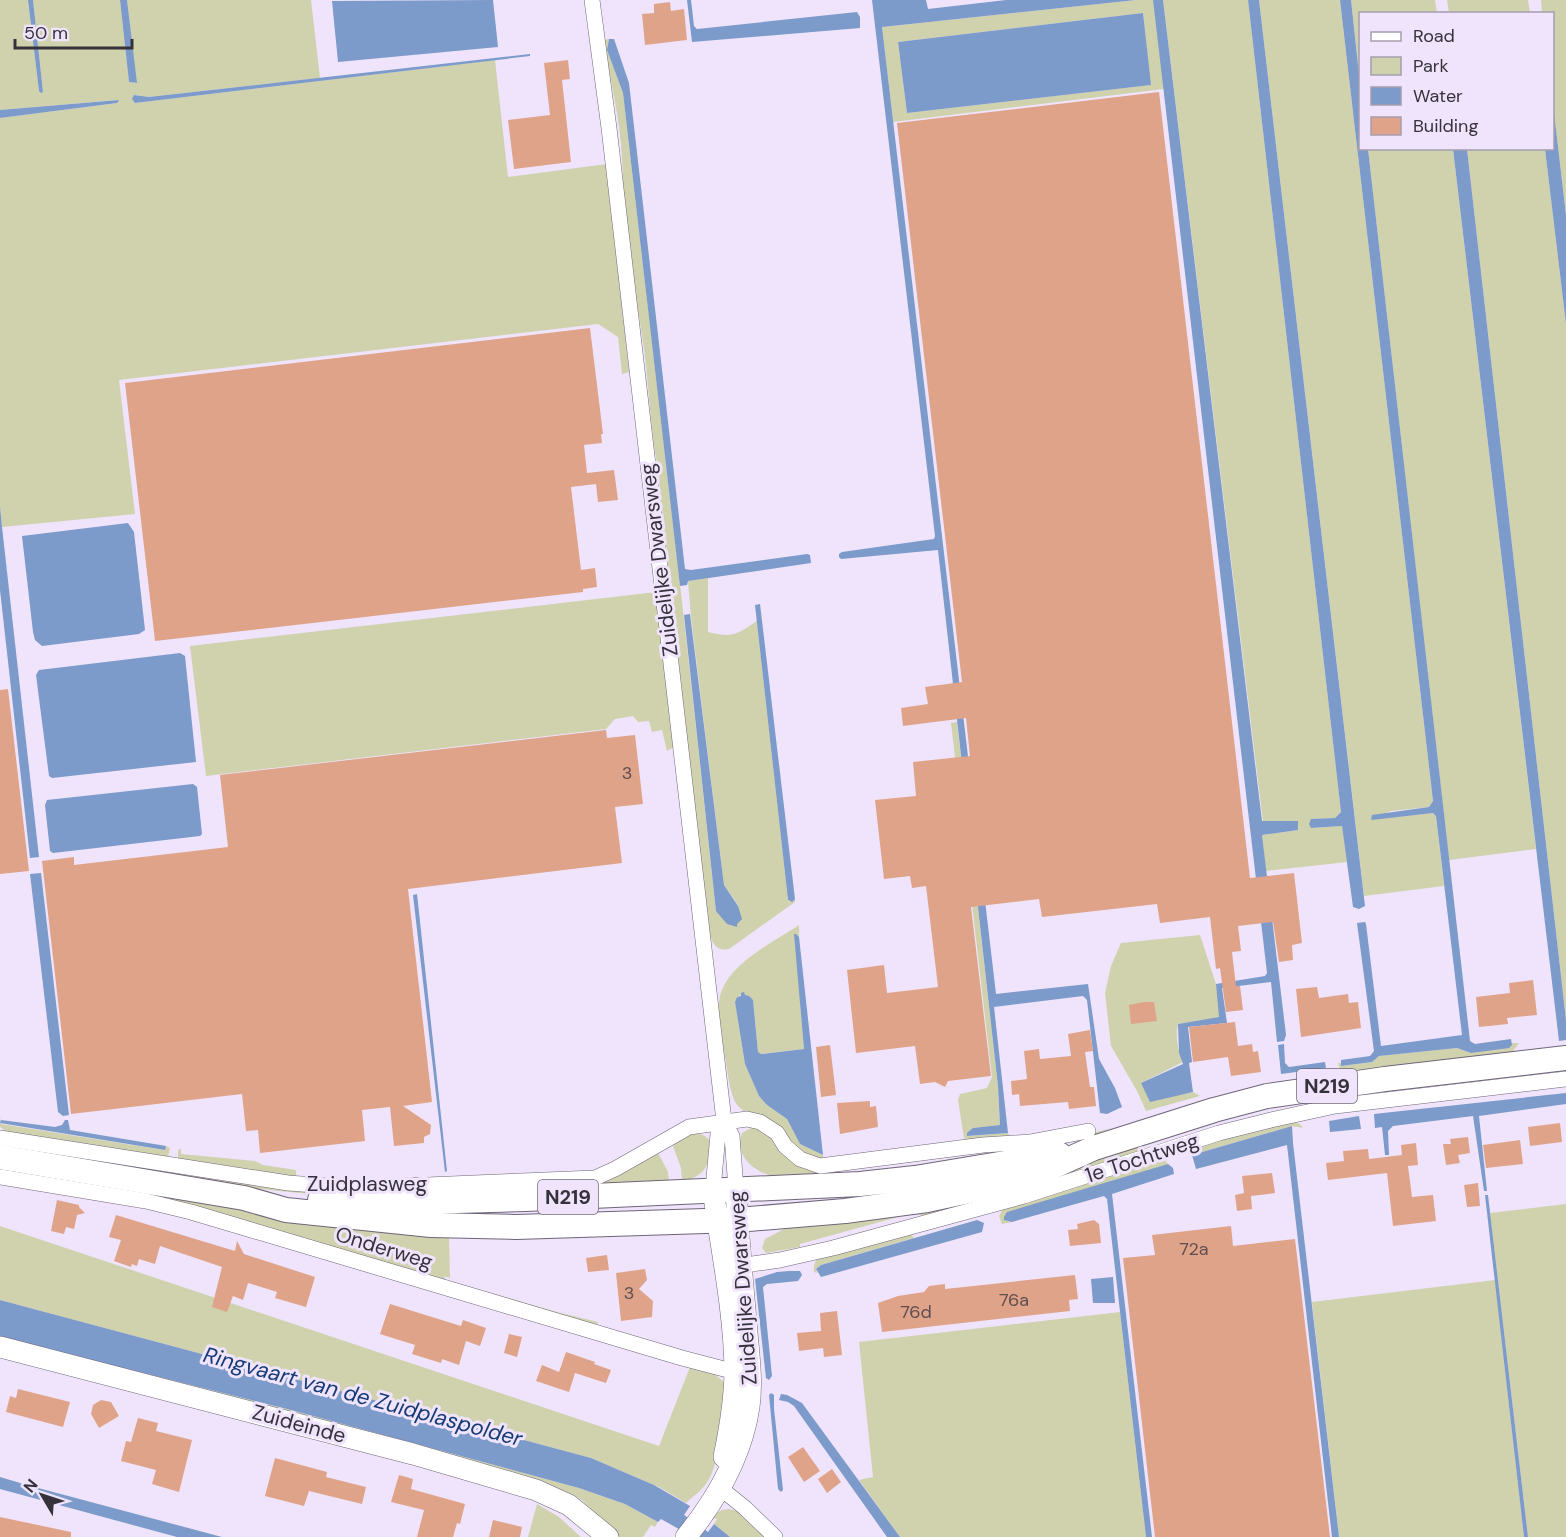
<svg xmlns="http://www.w3.org/2000/svg" width="1566" height="1537" font-family="'DM Sans',sans-serif">
	<rect width="100%" height="100%" fill="#efe4fb"/>
	<path fill="#cfd2ad" fill-rule="evenodd" d="M0,0H28L39,91L43,92L33,0H120L129,82L136,83L127,0H311L320,78L149,97L135,95V103L495,60L508,177L607,164L629,372L622,374L618,337L598,324L119,380L135,514L2,527L0,506V118L117,103L118,100L0,110Z
		M1136,0H1153L1154,2L1164,89L893,122L882,27ZM1143,13L1150,85L907,113L898,42Z
		M1163,0H1248L1341,812L1335,818L1311,819L1312,828L1342,826L1347,862L1266,871L1262,835L1298,830V821L1263,822Z
		M1259,0H1340L1433,801L1429,807L1391,811L1372,819L1433,813L1436,816L1444,886L1364,896Z
		M1351,0H1435L1437,13L1360,14V84Z
		M1447,0H1528L1530,13H1449Z
		M1541,0H1566V215L1553,104L1552,14L1542,13Z
		M609,39L607,50L623,93L684,619L716,911L734,924H737L738,905L724,885L691,617L688,581L708,578V632C733,638 736,635 757,621L788,900L789,902L795,899V902L729,949C711,953 709,932 707,919L657,463C650,425 649,387 644,349C638,305 629,262 625,217C623,193 623,168 621,144C618,109 609,75 604,40Z
		M1368,149H1453L1536,849L1449,860Z
		M1467,149H1545L1566,324V1020Z
		M656,592L674,747L667,751L662,730L652,732L649,721L638,722L633,716L615,719L606,729L206,776L190,646Z
		M957,722L998,1086L1000,1125L973,1128L968,1136L1008,1133L1010,1137L966,1141L964,1138L958,1100L960,1094L987,1088L992,1077L951,723Z
		M799,925L800,1003L804,1049L760,1054L758,1052L753,1000L745,995L744,993L737,997L735,1002L745,1064L759,1096L767,1105L787,1119L800,1144L823,1155V1160C788,1156 795,1139 775,1123C764,1114 747,1117 738,1106C729,1095 728,1071 725,1057C722,1041 719,1023 719,1007C718,968 771,944 799,925Z
		M1200,935L1216,984L1220,1017L1178,1024C1175,1036 1178,1051 1183,1062L1141,1083L1185,1094L1193,1092L1200,1096L1146,1111L1137,1091L1111,1046L1105,993L1111,966L1121,943Z
		M1511,1043H1519L1510,1055L1343,1074L1340,1070L1338,1063H1341V1066L1372,1062L1379,1056L1457,1048L1471,1053Z
		M0,1117L1,1124L164,1150L166,1146L170,1148L168,1157L9,1133L0,1127Z
		M1294,1122L1300,1124L1303,1128L1292,1126L1192,1155L1193,1150L1201,1144Z
		M755,1126L769,1134L784,1154L798,1166L1060,1142L1111,1128L1081,1140L1024,1152L981,1153L841,1171L768,1177L769,1175C750,1169 735,1153 742,1133Z
		M697,1133L705,1136L710,1141C711,1164 706,1176 682,1182L681,1168L673,1146L680,1136Z
		M1143,1142L1145,1150L1069,1175L923,1217L916,1212L800,1244V1247L766,1253L762,1248L765,1239L786,1228L1101,1158Z
		M0,1144L275,1187L595,1182L657,1151L668,1172L669,1183L346,1196C229,1191 115,1166 0,1144Z
		M181,1149V1154L255,1161L263,1165L296,1170V1177L178,1159V1150Z
		M1164,1159L1168,1164L1103,1185L1004,1220L1012,1222L1002,1224L999,1216L1004,1207L1044,1197Z
		M0,1166L449,1237L450,1278L444,1276L446,1280L557,1312L598,1322L596,1328L247,1224L0,1172Z
		M1566,1204V1537H1528L1490,1213Z
		M0,1226L659,1446L690,1367L711,1371L726,1384C723,1409 721,1465 706,1484C701,1491 692,1497 686,1503L659,1487L591,1458L0,1300Z
		M909,1232L914,1238L821,1265L816,1269L817,1273L814,1272V1266L816,1260Z
		M1495,1280L1524,1537H1339L1312,1302Z
		M1120,1312L1146,1537H900L859,1480L873,1477L859,1342Z
		M0,1337L291,1410L579,1488L625,1504L658,1522L655,1527L651,1525L643,1537H619L582,1500L572,1494L549,1486L0,1341Z
		M537,1504L559,1517L581,1537H528Z
		M729,1509L740,1512L769,1537H730L714,1524L717,1519L715,1518L712,1520L709,1518L722,1510Z"/>
	<path fill="#7c9aca" d="M28,0H33L43,92L41,93L39,91Z
		M120,0H127L137,83L129,82Z
		M493,0L498,47L338,62L332,1Z
		M687,0H691L694,26L697,29L857,12L860,17V28L692,42Z
		M872,0H926L928,9L1006,0H1136L882,27L996,994L1088,984L1099,1059L1115,1088L1122,1107L1107,1114L1100,1113L1087,1000L1083,996L994,1007L1008,1133L967,1136V1133L973,1128L1000,1125L998,1086L938,550L841,559L839,557V554L842,552L934,539L935,536Z
		M1153,0H1163L1262,821H1298V830L1262,835L1286,1035L1284,1041L1277,1042L1271,982L1222,988L1227,1023L1188,1027L1192,1062L1189,1063L1193,1092L1150,1102L1141,1083L1183,1064L1179,1053L1178,1024L1219,1017L1216,984L1265,976L1267,973Z
		M1248,0H1259L1365,906L1359,909L1353,907L1342,826L1311,828L1309,824L1311,819L1335,818L1341,812Z
		M1340,0H1351L1360,84V148L1368,149L1470,1041L1475,1044L1511,1039L1512,1045L1509,1048L1471,1053L1457,1048L1379,1056L1372,1062L1341,1066V1060L1370,1056L1374,1051L1357,923L1365,922L1366,924L1381,1046L1462,1035L1436,816L1433,813L1371,820L1372,815L1429,807L1433,801Z
		M1143,13L1151,85L907,113L898,42Z
		M609,39H614L629,83L685,569L691,570L807,554L810,555L811,563L688,581L687,585L680,586L623,93L607,50Z
		M530,54V56L135,103L132,99L134,95L149,97Z
		M119,100L117,103L0,118V110Z
		M1553,104L1566,215V324L1545,149L1552,148Z
		M1453,149H1467L1566,1020V1040L1559,1041Z
		M0,506L2,527L39,857L30,858L0,590Z
		M128,523L134,532L145,630L139,634L42,646L35,640L33,632L22,536Z
		M760,604L795,899L792,902L788,900L755,605Z
		M690,614L724,885L738,906L742,919L737,924V927L727,924L716,911L684,615Z
		M180,653L185,656L196,762L52,778L49,776L36,675L39,670Z
		M193,784L197,787L202,834L200,836L53,853L50,851L45,805L47,800Z
		M41,873L69,1115L63,1116L58,1112L30,874Z
		M417,894L447,1171L445,1172L413,895Z
		M794,934H796L799,937L823,1155L800,1144L787,1119L767,1105L759,1096L745,1064L735,1002L737,997L741,996V993L744,992L745,995L749,996L753,1000L758,1052L761,1054L804,1049Z
		M1284,1044L1285,1063L1289,1067L1325,1062L1326,1068L1281,1074L1278,1045Z
		M1566,1093V1104L1479,1116L1487,1191H1484L1473,1116L1393,1126L1388,1131L1389,1155H1385L1382,1127L1375,1128L1374,1114Z
		M1359,1116L1361,1129L1330,1132L1329,1121Z
		M1,1120L55,1127L62,1125L65,1120H68L70,1130L166,1146L165,1150L0,1123Z
		M1292,1126L1293,1143L1339,1537H1332L1287,1145L1196,1169L1192,1155Z
		M1168,1164L1173,1168L1174,1174L1112,1194L1152,1537H1146L1107,1199L1104,1196L1012,1222L1004,1220V1217L1007,1212Z
		M1485,1195H1488L1528,1537H1524Z
		M977,1220L984,1223L982,1232L821,1277L816,1269L821,1265Z
		M789,1271H800L802,1275L798,1281L767,1284L763,1287L772,1376L769,1380L766,1378L755,1279L777,1272Z
		M1113,1277L1115,1303H1093L1091,1279Z
		M0,1300L591,1458L654,1485L690,1506L684,1515L708,1532L714,1524L730,1537H693L661,1519L658,1522L625,1504L579,1488L291,1410L0,1337Z
		M771,1393L774,1395V1409L783,1490L781,1492L778,1489L769,1395Z
		M781,1394L787,1395L802,1403L900,1537H887L794,1406L788,1402L779,1400Z
		M0,1477L27,1485L222,1537H177L0,1489Z"/>
	<path fill="#dfa38a" d="M670,2L671,11L684,9L687,40L645,45L642,14L654,13V4Z
		M568,60L570,79L562,80L571,162L514,169L508,120L550,115L544,63Z
		M1159,92L1250,878L1294,873L1302,943L1292,945L1293,960L1279,962L1273,922L1238,926L1241,951L1232,952L1236,986H1240L1243,1010L1226,1012L1220,968L1216,969L1210,917L1160,923L1157,904L1042,917L1039,899L971,907L991,1076L948,1081L945,1087L935,1082L920,1084L915,1046L856,1053L847,970L884,965L887,993L938,987L926,886L912,888L910,876L884,879L875,800L916,796L913,762L970,756L966,718L903,726L901,708L928,704L925,687L962,682L897,123Z
		M590,328L603,434H601L602,443L584,445L587,473L614,470L618,500L598,502L596,484L571,487L581,570L595,568L597,587L583,589V592L155,641L125,383Z
		M8,689L29,871L0,874V690Z
		M606,730L607,738L635,735L643,804L615,807L622,863L408,889L432,1102L403,1106L431,1125L430,1134L424,1137V1143L394,1146L390,1107L362,1110L365,1141L260,1153L258,1130L246,1131L242,1094L71,1114L42,861L74,857V865L228,847L220,775Z
		M1533,980L1537,1015L1507,1018L1508,1024L1479,1027L1476,997L1510,993L1509,983Z
		M1317,987L1319,998L1348,994L1349,1003L1358,1002L1361,1028L1301,1037L1296,989Z
		M1144,1002H1154L1157,1021L1131,1024L1129,1005Z
		M1235,1022L1238,1046L1252,1044L1253,1052L1258,1051L1261,1072L1231,1076L1228,1057L1193,1062L1189,1027Z
		M1090,1030L1093,1051L1085,1052L1090,1087H1094L1096,1106L1069,1109L1068,1102L1020,1106L1019,1094L1012,1095L1011,1081L1027,1079L1024,1051L1039,1049L1040,1059L1071,1056L1068,1034Z
		M830,1045L836,1095L821,1097L816,1047Z
		M870,1101V1107L876,1106L878,1127L840,1134L837,1103Z
		M1560,1123L1562,1142L1530,1146L1528,1127Z
		M1468,1137L1470,1153L1458,1155L1460,1163L1446,1165L1443,1144H1451L1450,1139Z
		M1520,1140L1523,1164L1486,1168L1483,1145Z
		M1416,1143L1418,1165L1408,1166L1412,1197L1433,1195L1436,1221L1393,1226L1387,1173L1328,1180L1326,1163L1344,1161L1343,1151L1368,1149L1369,1159L1402,1155L1401,1145Z
		M1272,1173L1275,1193L1251,1196L1252,1209L1237,1211L1235,1195L1244,1193L1242,1176Z
		M1478,1183L1480,1206L1467,1207L1464,1185Z
		M57,1200L79,1205V1207L85,1213L77,1215L74,1229L66,1227L64,1234L51,1231Z
		M116,1215L235,1251L237,1241L244,1254L315,1277L306,1307L275,1298L277,1292L248,1283L243,1300L233,1296L227,1312L212,1307L222,1267L160,1246L155,1264L139,1259L137,1266L132,1264L131,1267L114,1261L121,1240L109,1237Z
		M1094,1220L1099,1224L1101,1243L1070,1246L1068,1230L1078,1229L1077,1224Z
		M1231,1226L1233,1246L1295,1239L1330,1537H1155L1123,1258L1155,1255L1152,1235Z
		M607,1255L609,1270L588,1272L586,1258Z
		M645,1269L647,1280L639,1289L653,1301L652,1317L621,1321L616,1273Z
		M1075,1275L1078,1299L1069,1300L1070,1311L882,1332L878,1303L898,1296L924,1292L929,1286L945,1284V1289Z
		M390,1304L461,1326L463,1320L486,1328L480,1346L466,1341L459,1365L442,1359L441,1363L412,1354L415,1345L380,1334Z
		M837,1311L842,1355L824,1357L823,1348L799,1351L797,1333L821,1331L820,1313Z
		M509,1334L522,1337L517,1357L504,1353Z
		M566,1352L595,1362L594,1364L611,1370L606,1383L575,1373L569,1392L536,1381L542,1365L559,1372Z
		M18,1389L70,1402L63,1427L6,1412L10,1396L16,1398Z
		M101,1400L111,1402L119,1416L99,1428L91,1414L93,1405Z
		M138,1418L158,1423L156,1431L192,1440L179,1492L152,1484L156,1470L121,1461L126,1441L131,1442Z
		M803,1447L820,1471L804,1482L788,1457Z
		M275,1458L327,1472L326,1477L366,1487L362,1504L309,1491L304,1506L265,1496Z
		M832,1469L841,1482L827,1493L818,1479Z
		M399,1475L413,1479L411,1489L465,1504L460,1524L457,1523L453,1537H417L424,1510L391,1502Z
		M0,1517L71,1532V1537H0Z
		M493,1520L522,1527L520,1537H489Z"/>
	<g fill="none" stroke-linecap="round" stroke-linejoin="round">
		<defs>
			<path id="street" d="M592,0L609,128L724,1121L732,1136L736,1189
				M0,1138L288,1183L355,1188L595,1178L615,1169L689,1127L747,1119L760,1122L777,1133L785,1146L800,1159L820,1166L983,1145L1030,1142L1088,1131
				M0,1177L146,1201L191,1212L682,1358L724,1369L745,1372
				M713,1189L718,1134L724,1121
				M731,1267L780,1260L833,1248L1024,1196L1219,1133L1271,1120L1335,1106L1566,1079
				M719,1487L745,1508L775,1537"/>
			<path id="secondary" d="M713,1189C721,1248 734,1310 735,1369C735,1399 730,1428 724,1457
				M0,1347L413,1454L536,1490L569,1505L608,1537
				M686,1537C716,1500 742,1455 749,1407C753,1379 748,1349 746,1321C742,1277 738,1233 736,1189"/>
			<path id="primary" d="M0,1157L244,1198L286,1210L431,1225L516,1227L737,1220L845,1211L927,1200L1006,1183L1041,1172L1094,1148L1214,1110L1267,1096L1385,1079L1566,1058
				M320,1200L423,1202L526,1199L860,1184L915,1178L1059,1154"/>
		</defs>
		<use href="#street" stroke="#6f6579" stroke-width="16"/>
		<use href="#secondary" stroke="#6f6579" stroke-width="22"/>
		<use href="#primary" stroke="#6f6579" stroke-width="26"/>
		<use href="#street" stroke="#fff" stroke-width="15"/>
		<use href="#secondary" stroke="#fff" stroke-width="21"/>
		<use href="#primary" stroke="#fff" stroke-width="24"/>
	</g>
	<g text-anchor="middle" stroke-width="6" stroke-linejoin="round" paint-order="stroke">
		<g font-size="18" fill="#604e4f">
			<text x="627" y="779">3</text>
			<text x="1194" y="1255">72a</text>
			<text x="629" y="1299">3</text>
			<text x="1014" y="1306">76a</text>
			<text x="916" y="1318">76d</text>
		</g>
		<g fill="#efe4fb" stroke="#6e6775" stroke-width="1.5">
			<rect x="1297" y="1069" width="60" height="34" rx="4.5"/>
			<rect x="538" y="1180" width="60" height="34" rx="4.5"/>
		</g>
		<g font-size="20" font-weight="bold" fill="#36323b">
			<text x="1327" y="1093">N219</text>
			<text x="568" y="1204">N219</text>
		</g>
		<g font-size="21" fill="#36323b" stroke="#efe4fb">
			<text transform="translate(659 560) rotate(-97)" y="7">Zuidelijke Dwarsweg</text>
			<text transform="translate(1142 1158) rotate(-18)" y="7">1e Tochtweg</text>
			<text x="367" y="1191">Zuidplasweg</text>
			<text transform="translate(384 1248) rotate(17)" y="7">Onderweg</text>
			<text transform="translate(743 1288) rotate(-94)" y="7">Zuidelijke Dwarsweg</text>
			<text transform="translate(299 1424) rotate(15)" y="7">Zuideinde</text>
		</g>
		<g font-size="22" font-style="italic" fill="#173b77" stroke="#efe4fb">
			<text transform="translate(363 1396) rotate(15)" y="8">Ringvaart van de Zuidplaspolder</text>
		</g>
	</g>
	<rect x="1359" y="12" width="195" height="138" fill="#efe4fb" stroke="#a59dae" stroke-width="1.5"/>
	<rect x="1371" y="32" width="30" height="9" fill="#ffffff" stroke="#a59dae" stroke-width="1.5"/>
	<text x="1413" y="42" font-size="18" fill="#36323b">Road</text>
	<rect x="1371" y="57" width="30" height="18" fill="#cfd2ad" stroke="#a59dae" stroke-width="1.5"/>
	<text x="1413" y="72" font-size="18" fill="#36323b">Park</text>
	<rect x="1371" y="87" width="30" height="18" fill="#7c9aca" stroke="#a59dae" stroke-width="1.5"/>
	<text x="1413" y="102" font-size="18" fill="#36323b">Water</text>
	<rect x="1371" y="117" width="30" height="18" fill="#dfa38a" stroke="#a59dae" stroke-width="1.5"/>
	<text x="1413" y="132" font-size="18" fill="#36323b">Building</text>
	<g transform="translate(42 1495) rotate(309)" stroke="#efe4fb" stroke-width="4.5" paint-order="stroke">
	<path d="M0-4.5L10 22L0 15L-10 22Z" fill="#36323b"/>
	<text y="-9" font-size="16" font-weight="bold" text-anchor="middle" fill="#36323b">N</text>
	</g>
	<path d="M15 39v9h117v-9" fill="none" stroke="#36323b" stroke-width="3"/>
	<text x="24" y="39" font-size="18" fill="#36323b" stroke="#efe4fb" stroke-width="4.5" paint-order="stroke">50 m</text>
</svg>
